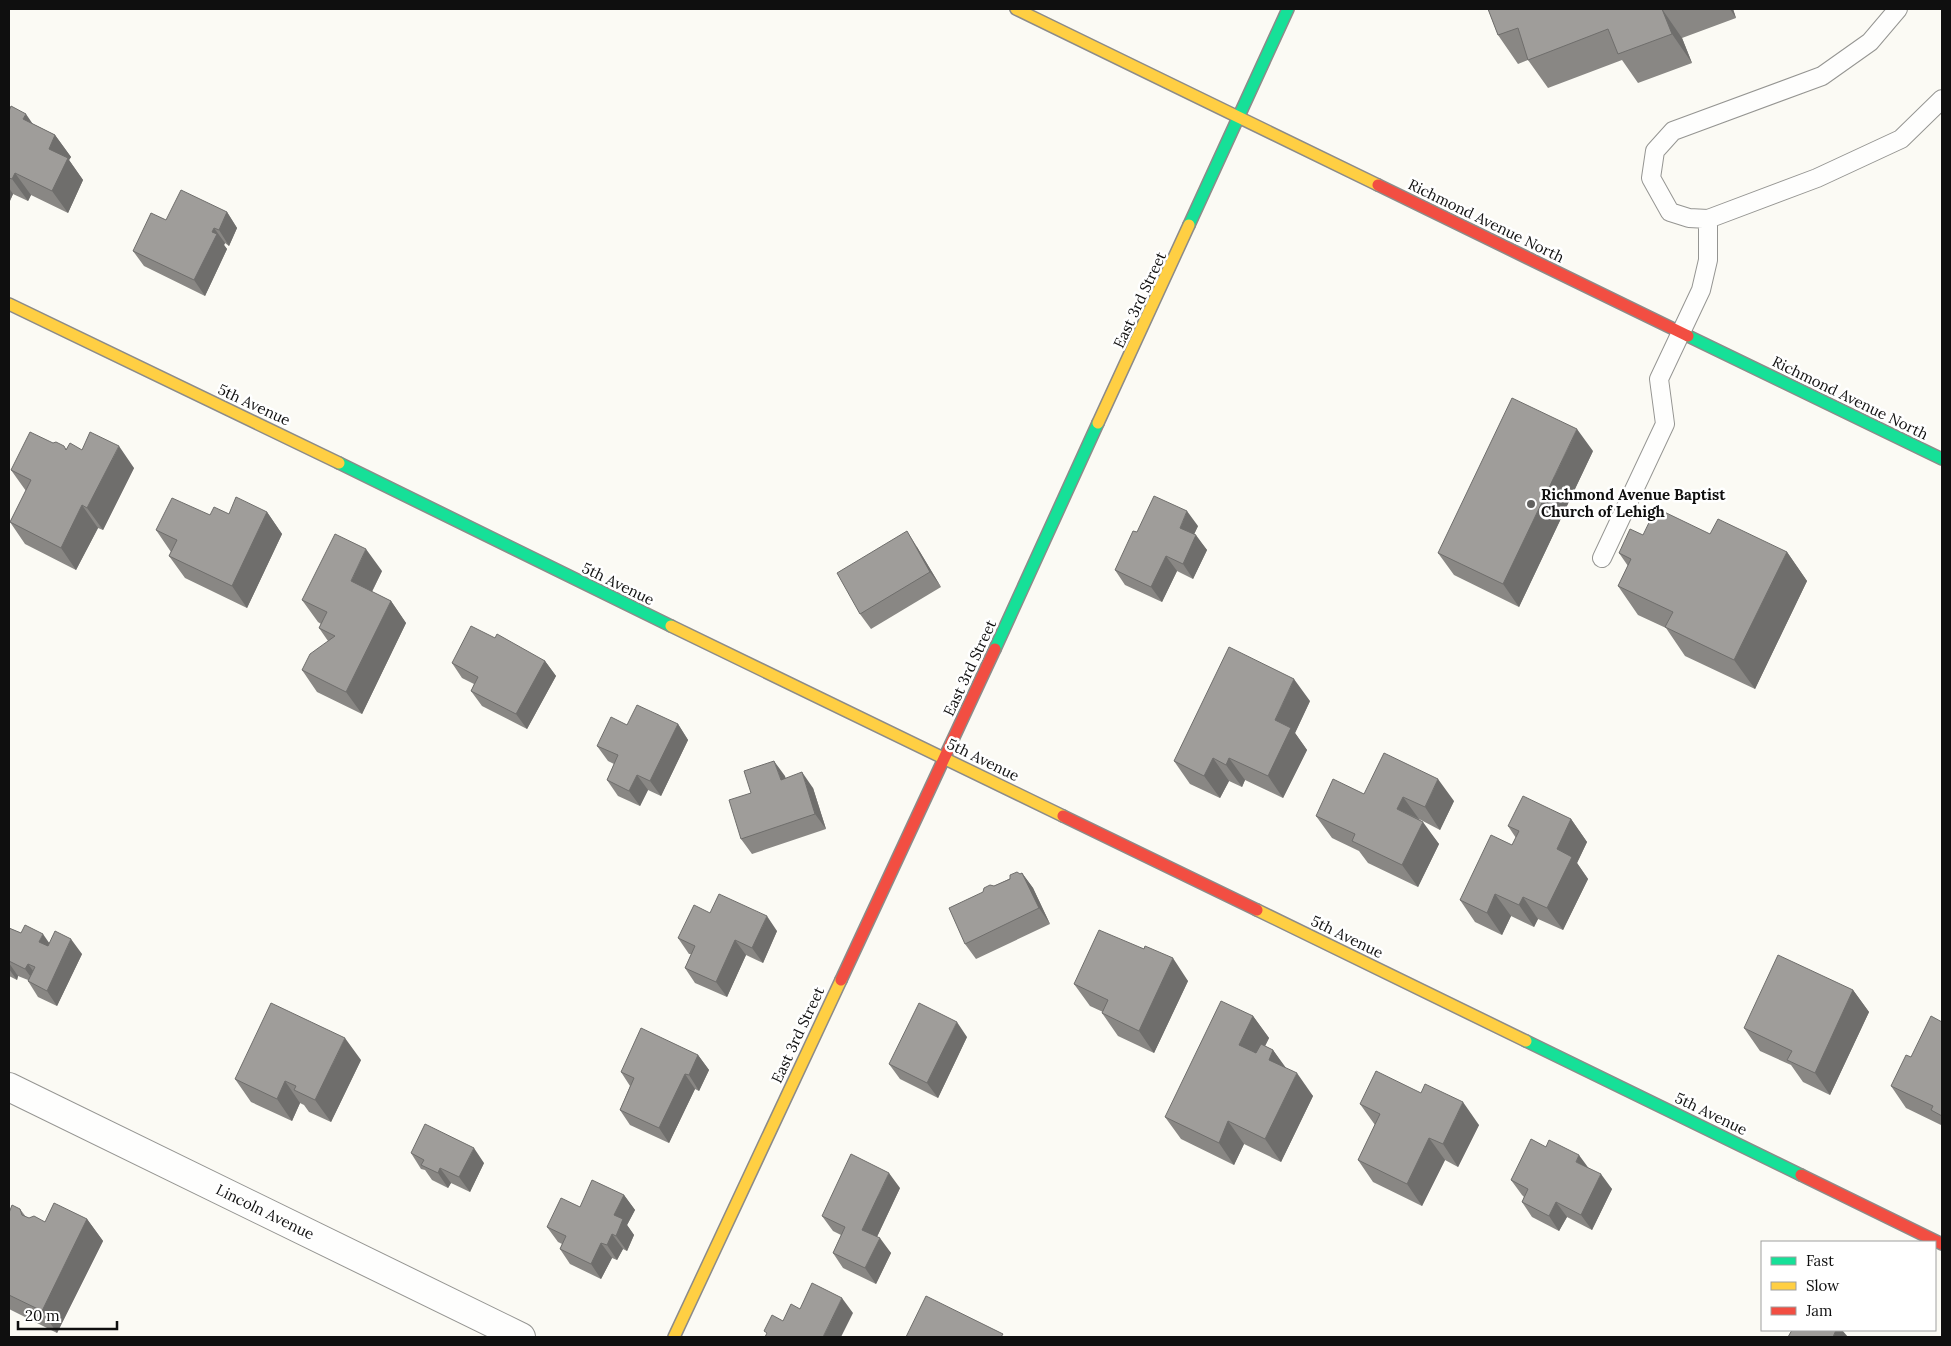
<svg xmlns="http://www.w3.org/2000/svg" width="1951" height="1346" font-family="Lora,serif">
	<rect width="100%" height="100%" fill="#fbfaf4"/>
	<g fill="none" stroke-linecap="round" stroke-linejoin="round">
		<defs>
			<path id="lane" d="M1898,9L1870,42L1822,76L1673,131L1655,151L1651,178L1670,212L1689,218L1708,219L1817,178L1901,139L1942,99
				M1602,558L1665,424L1659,379L1701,290L1708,260V219"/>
			<path id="street" d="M9,1087L521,1337"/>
			<path id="fast" d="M1189,225L1288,9
				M1688,336L1942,459
				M339,463L671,626
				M995,649L1098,423
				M1526,1041L1801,1175"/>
			<path id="slow" d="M1016,9L1378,185
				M9,304L339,463
				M1098,423L1189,225
				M671,626L1063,816
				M1257,910L1526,1041
				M674,1337L841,980"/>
			<path id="jam" d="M1378,185L1688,336
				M1063,816L1257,910
				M841,980L995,649
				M1801,1175L1942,1244"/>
		</defs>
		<use href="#lane" stroke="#959592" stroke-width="20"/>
		<use href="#street" stroke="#959592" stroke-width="30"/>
		<use href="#fast" stroke="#8c8b89" stroke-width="14"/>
		<use href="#slow" stroke="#8c8b89" stroke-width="14"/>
		<use href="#jam" stroke="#8c8b89" stroke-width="14"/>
		<use href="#lane" stroke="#fefefd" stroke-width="18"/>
		<use href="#street" stroke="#fefefd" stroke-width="28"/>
		<use href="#fast" stroke="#16e098" stroke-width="11"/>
		<use href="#slow" stroke="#ffcf43" stroke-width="11"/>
		<use href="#jam" stroke="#f24e42" stroke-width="11"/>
	</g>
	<path fill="#898784" d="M1488,9H1733L1736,18L1682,38L1692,63L1638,83L1622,60L1548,88L1528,60L1518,64L1498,35Z
		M9,111L33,124L55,135L71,157L69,160L83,180L68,213L31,195L28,201L13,194L9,203Z
		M227,212L237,228L229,246L225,243L224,245L227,249L205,296L144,266L133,251L166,220Z
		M53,443L67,449L82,450L134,468L103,530L98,528L76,570L25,544L10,522L26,491L11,470Z
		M1593,451L1519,607L1454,575L1438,553Z
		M267,512L282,534L247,608L185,578L169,556L171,552L156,530L210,515Z
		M1198,526L1194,534L1207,550L1193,579L1177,571L1162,602L1125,585L1115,570L1137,532Z
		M1710,534L1787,552L1807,581L1755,689L1685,656L1666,628L1638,615L1618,586L1628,566L1619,553L1643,535Z
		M917,547L941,587L871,629L860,614Z
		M382,571L372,592L391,601L406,623L362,714L317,692L302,670L328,641L319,628L321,624L318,622L302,600Z
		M495,638L545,661L556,676L527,729L482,706L471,691L474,684L462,678L452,663Z
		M1310,701L1295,733L1307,750L1283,798L1245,780L1242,787L1229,781L1220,798L1190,784L1174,761Z
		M678,724L688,740L661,796L648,790L640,806L618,796L607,780L614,764L608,761L597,746L627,725Z
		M785,776V778L813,788L826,829L752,854L741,839L751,793Z
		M1364,794L1454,801L1440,830L1419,819L1439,844L1418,887L1368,863L1359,851L1332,838L1316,816Z
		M1571,819L1587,842L1577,863L1588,879L1563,930L1538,919L1534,927L1511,916L1502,935L1475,922L1460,900L1512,845L1516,838L1508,826Z
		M1022,873L1033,888L1050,924L976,959L965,944L994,886Z
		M710,913L777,931L763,963L746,955L727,997L695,983L685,968L691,954H689L678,938Z
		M9,928L21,933L82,954L57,1006L38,997L28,981V980L18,976L17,980L9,976Z
		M1144,949L1188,981L1154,1053L1118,1036L1102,1013L1103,1012L1090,1006L1074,984Z
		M1853,990L1869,1012L1830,1095L1803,1082L1791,1065L1760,1051L1744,1028Z
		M1253,1016L1269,1038L1265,1046L1273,1050L1285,1068L1313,1096L1281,1162L1244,1144L1234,1165L1181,1139L1165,1117Z
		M1942,1022V1127L1941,1125L1906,1108L1891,1086L1911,1057Z
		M967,1037L938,1098L900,1079L889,1064Z
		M698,1055L709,1070L699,1091L695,1089L669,1143L630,1125L620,1110L630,1086L621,1072Z
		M361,1060L331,1122L309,1112L304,1105L300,1103L292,1121L251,1102L235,1079Z
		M1360,1104L1479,1125L1458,1167L1445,1160L1422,1206L1373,1182L1358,1160L1375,1125Z
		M411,1153L484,1163L470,1192L451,1183L448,1188L432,1180L425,1170L421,1169Z
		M1588,1168L1612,1189L1592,1230L1567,1217L1559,1231L1532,1217L1522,1202L1524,1197L1522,1195L1511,1180Z
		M900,1188L877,1237L891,1253L876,1284L843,1268L833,1253L841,1235L833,1231L822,1216Z
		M624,1195L635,1210L627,1225L634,1235L627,1251L623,1249L617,1260L612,1258L601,1279L570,1264L560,1249L562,1244L558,1242L547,1227L580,1207Z
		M20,1209L26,1217L29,1218L45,1222L87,1219L103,1241L57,1333L9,1309V1213Z"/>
	<path fill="#6f6e6c" d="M1662,9L1682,38L1692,63L1672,34Z
		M1730,9H1733L1736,18Z
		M26,114L41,136L23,119Z
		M55,135L71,157L69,160L83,180L68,213L52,191L49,149Z
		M15,173L31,195L28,201L12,179Z
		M9,188L13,194L9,203Z
		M227,212L237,228L229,246L219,230Z
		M214,228L225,243L224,245L227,249L205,296L194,280Z
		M1577,429L1593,451L1519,607L1503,584Z
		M119,446L134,468L103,530L87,508Z
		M82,505L98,528L76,570L61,548Z
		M1187,511L1198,526L1190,543L1180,528Z
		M267,512L282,534L247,608L232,586Z
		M907,531L917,547L941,587L930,572Z
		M1196,535L1207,550L1193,579L1183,564Z
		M366,549L382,571L366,603L351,581Z
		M1787,552L1807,581L1755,689L1734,660Z
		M1166,556L1177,571L1162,602L1151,587Z
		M391,601L406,623L362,714L346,692Z
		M545,661L556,676L527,729L516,714Z
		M1294,679L1310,701L1295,733L1307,750L1283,798L1268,776L1275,720Z
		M678,724L688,740L661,796L650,781Z
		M1213,758L1229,781L1220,798L1204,776Z
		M1229,758L1245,780L1242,787L1226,765Z
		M774,761L785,776L791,795L781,780Z
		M802,772L813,788L826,829L815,814Z
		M637,775L648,790L640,806L629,791Z
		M1438,779L1454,801L1440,830L1425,807Z
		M1403,797L1419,819L1397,809Z
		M1571,819L1587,842L1577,863L1588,879L1563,930L1547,908L1557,849Z
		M1423,822L1439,844L1418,887L1402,865Z
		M1022,873L1033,888L1050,924L1039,908Z
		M1495,894L1511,916L1502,935L1487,913Z
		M1523,897L1538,919L1534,927L1519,905Z
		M767,916L777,931L763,963L752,948Z
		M43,934L54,950L39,942Z
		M71,939L82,954L57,1006L47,991Z
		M735,940L746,955L727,997L716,982Z
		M1173,958L1188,981L1154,1053L1139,1031Z
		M9,963L18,976L17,980L9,969Z
		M28,964L39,979L36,984L25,969Z
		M1853,990L1869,1012L1830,1095L1815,1073Z
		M1253,1016L1269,1038L1254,1068L1239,1045Z
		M957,1022L967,1037L938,1098L927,1083Z
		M345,1038L361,1060L331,1122L315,1100Z
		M1273,1050L1289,1072L1269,1060Z
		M698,1055L709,1070L699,1091L689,1075Z
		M1297,1073L1313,1096L1281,1162L1265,1139Z
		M685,1074L695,1089L669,1143L659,1128Z
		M285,1081L300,1103L292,1121L277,1099Z
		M1463,1102L1479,1125L1458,1167L1443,1144Z
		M1228,1121L1244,1144L1234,1165L1219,1143Z
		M1429,1138L1445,1160L1422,1206L1407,1184Z
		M474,1148L484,1163L470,1192L459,1177Z
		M1579,1155L1590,1170L1576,1162Z
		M440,1168L451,1183L448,1188L438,1173Z
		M889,1173L900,1188L873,1245L862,1230Z
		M1601,1174L1612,1189L1592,1230L1581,1215Z
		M624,1195L635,1210L627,1225L634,1235L627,1251L616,1236L614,1215Z
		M1556,1202L1567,1217L1559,1231L1549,1216Z
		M87,1219L103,1241L57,1333L42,1311Z
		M612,1234L623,1249L617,1260L607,1245Z
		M880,1238L891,1253L876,1284L865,1268Z
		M601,1243L612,1258L601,1279L591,1264Z
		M842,1298L853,1313L841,1337H823Z
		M1836,1330H1842L1848,1337H1833Z"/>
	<path fill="#9f9d9a" stroke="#6f6e6c" d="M1488,9H1663H1662L1672,34L1618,54L1608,29L1528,60L1518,28L1498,35Z
		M11,106L26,114L23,119L55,135L49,149L68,158L52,191L15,173L12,179L9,178V111Z
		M181,190L227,212L219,230L214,228L212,232L217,234L194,280L133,251L151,213L166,220Z
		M1512,398L1577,429L1503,584L1438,553Z
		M30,432L53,443L56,442L64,446L66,450L70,443L82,450L90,432L119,446L87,508L82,505L61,548L10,522L31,480L11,470Z
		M1154,496L1187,511L1180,528L1196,535L1183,564L1166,556L1151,587L1115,570L1133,531L1137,532Z
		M236,497L267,512L232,586L169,556L177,540L156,530L172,498L210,515L214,507L229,514Z
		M1656,508L1710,534L1718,519L1787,552L1734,660L1665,627L1673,612L1618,586L1631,559L1619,553L1630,529L1643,535Z
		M907,531L930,572L860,614L837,573Z
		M335,534L366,549L351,581L391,601L346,692L302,670L310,654L335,636L319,628L327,612L302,600Z
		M471,626L495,638L497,634L545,661L516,714L471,691L478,677L452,663Z
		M1229,647L1294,679L1275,720L1291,728L1268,776L1229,758L1226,765L1213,758L1204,776L1174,761Z
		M637,705L678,724L650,781L637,775L629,791L607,780L618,755L597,746L611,717L627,725Z
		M1384,753L1438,779L1425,807L1403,797L1397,809L1423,822L1402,865L1352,841L1355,834L1316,816L1333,779L1364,794Z
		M774,761L781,780L802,772L815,814L741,839L729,800L751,793L744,771Z
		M1523,796L1571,819L1557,849L1572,857L1547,908L1523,897L1519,905L1495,894L1487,913L1460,900L1491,835L1512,845L1519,831L1508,826Z
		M1017,872L1020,874L1022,873L1039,908L965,944L949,908L983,892L984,888L990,885L994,886L1010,879V875Z
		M719,894L767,916L752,948L735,940L716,982L685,968L695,946L678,938L694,905L710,913Z
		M25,925L43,934L39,942L48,946L55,931L71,939L47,991L28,981L35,967L28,964L25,969L9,961V928L21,933Z
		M1099,930L1144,949L1145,946L1173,958L1139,1031L1102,1013L1108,1000L1074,984Z
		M1778,955L1853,990L1815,1073L1787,1060L1792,1051L1744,1028Z
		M1221,1001L1253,1016L1239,1045L1256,1053L1261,1044L1273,1050L1269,1060L1297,1073L1265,1139L1228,1121L1219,1143L1165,1117Z
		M271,1003L345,1038L315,1100L294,1090L296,1086L285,1081L277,1099L235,1079Z
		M919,1003L957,1022L927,1083L889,1064Z
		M1931,1016L1942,1022V1116L1931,1110L1933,1106L1891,1086L1906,1055L1911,1057Z
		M641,1028L698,1055L689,1075L685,1074L659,1128L620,1110L634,1078L621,1072Z
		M1376,1071L1421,1093L1425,1084L1463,1102L1443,1144L1429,1138L1407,1184L1358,1160L1380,1114L1360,1104Z
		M425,1124L474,1148L459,1177L440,1168L438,1173L421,1165L424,1160L411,1153Z
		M1531,1139L1546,1147L1549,1140L1579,1155L1576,1162L1601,1174L1581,1215L1556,1202L1549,1216L1522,1202L1528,1189L1511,1180Z
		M851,1154L889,1173L862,1230L880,1238L865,1268L833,1253L845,1227L822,1216Z
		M592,1180L624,1195L614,1215L623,1219L616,1236L612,1234L607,1245L601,1243L591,1264L560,1249L566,1236L547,1227L561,1198L580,1207Z
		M54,1203L87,1219L42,1311L9,1295V1213L12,1205L20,1209L22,1215L29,1218L34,1216L45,1222Z
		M812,1283L842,1298L823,1337H765L767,1333L764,1331L772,1315L783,1321L791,1304L800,1309Z
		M926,1296L1003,1334L1001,1337H906Z
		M1792,1330H1836L1833,1337H1788Z"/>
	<circle fill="#62615f" stroke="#fff" stroke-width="2" cx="1531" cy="504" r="5"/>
	<g text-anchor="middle" stroke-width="5" stroke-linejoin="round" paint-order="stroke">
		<g font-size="15" fill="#0f0f0f" stroke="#fff">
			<text transform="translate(1486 221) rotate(26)" y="5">Richmond Avenue North</text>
			<text transform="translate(1140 300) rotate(-65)" y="5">East 3rd Street</text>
			<text transform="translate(1850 398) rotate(26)" y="5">Richmond Avenue North</text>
			<text transform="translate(254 405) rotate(25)" y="5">5th Avenue</text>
			<text transform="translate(618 584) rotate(26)" y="5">5th Avenue</text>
			<text transform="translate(970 668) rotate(-65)" y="5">East 3rd Street</text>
			<text transform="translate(983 760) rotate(26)" y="5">5th Avenue</text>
			<text transform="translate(1347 937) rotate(26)" y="5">5th Avenue</text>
			<text transform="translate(798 1035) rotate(-65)" y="5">East 3rd Street</text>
			<text transform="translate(1711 1114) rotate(26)" y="5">5th Avenue</text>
			<text transform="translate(265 1212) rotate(26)" y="5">Lincoln Avenue</text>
		</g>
		<g font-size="15" font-weight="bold" fill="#0f0f0f" stroke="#fff" text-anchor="start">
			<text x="1541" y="500">Richmond Avenue Baptist<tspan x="1541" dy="17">Church of Lehigh</tspan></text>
		</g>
	</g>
	<rect width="1951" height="1346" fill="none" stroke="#0f0f0f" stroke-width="20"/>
	<rect x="1761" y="1241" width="175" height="90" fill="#ffffff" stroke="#9f9f9f"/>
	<rect x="1771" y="1257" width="25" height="8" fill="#16e098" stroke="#9f9f9f"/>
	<text x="1806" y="1266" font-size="15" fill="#0f0f0f">Fast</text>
	<rect x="1771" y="1282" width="25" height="8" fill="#ffcf43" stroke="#9f9f9f"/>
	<text x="1806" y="1291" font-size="15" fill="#0f0f0f">Slow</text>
	<rect x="1771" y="1307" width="25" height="8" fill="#f24e42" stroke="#9f9f9f"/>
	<text x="1806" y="1316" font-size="15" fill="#0f0f0f">Jam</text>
	<path d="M18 1321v8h99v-8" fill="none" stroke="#0f0f0f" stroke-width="2.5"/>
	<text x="25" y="1321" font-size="15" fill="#0f0f0f" stroke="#ffffff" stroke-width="4" paint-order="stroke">20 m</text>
</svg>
